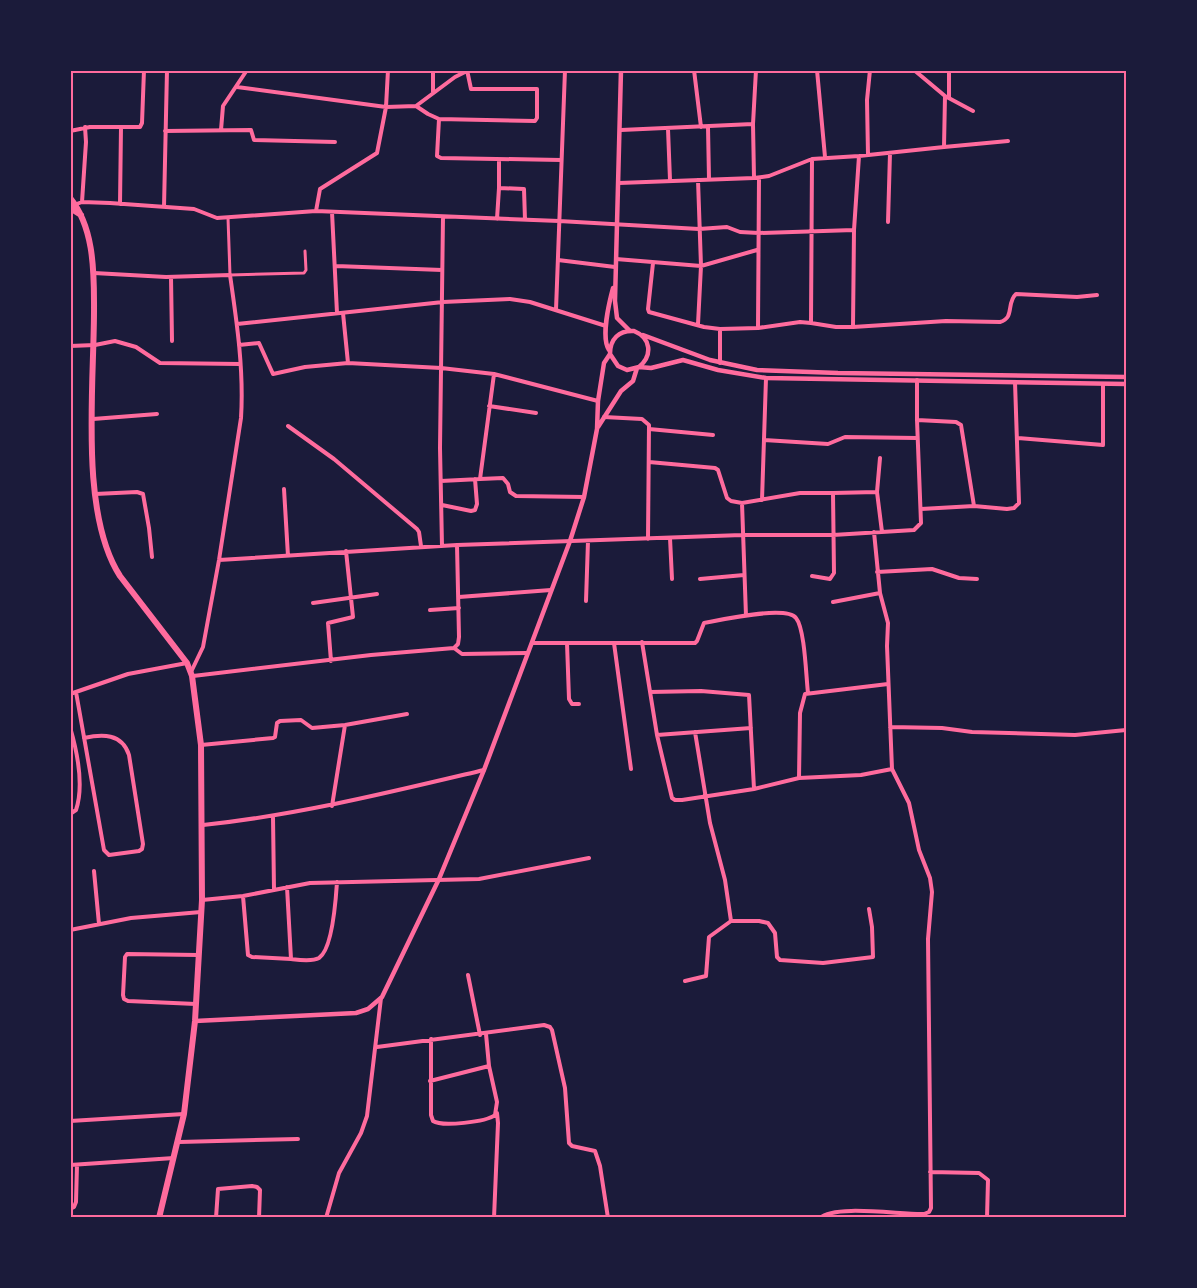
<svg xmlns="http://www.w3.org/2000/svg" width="1197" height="1288" font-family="Helvetica,sans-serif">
	<rect width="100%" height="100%" fill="#1b1b3a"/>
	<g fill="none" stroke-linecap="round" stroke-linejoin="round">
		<path stroke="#ff6b9d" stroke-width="3" d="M228,218L230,275L304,273L306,270L305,251"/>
		<path stroke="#ff6b9d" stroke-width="4" d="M433,70V92
			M694,70L701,127
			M817,70L825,157
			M914,70L945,96L973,111
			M237,87L386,107L416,106L428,114L439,119L535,121L537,118V89H471L467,70
			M949,98V70
			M416,106L455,77L467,71
			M439,119L437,156L441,158L561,160
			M708,127L709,179
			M668,129L670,180
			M221,130L223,106L247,70
			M621,130L753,124
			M70,131L90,127H140L142,123L144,70
			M165,131L251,130L254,140L335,142
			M944,147L1008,141
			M868,155L867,100L870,70
			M859,156L854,230L853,327L946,321L1000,322C1015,318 1006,303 1016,294L1077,297L1097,295
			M499,160V188L524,189L525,220
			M754,178L753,124L756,70
			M698,180L701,266L757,250
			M619,183L754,178L769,176L812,159L859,156L944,147L945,96
			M82,202L86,142L85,127
			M120,204L121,127
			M74,205L82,202L110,203L194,209L217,218L316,211L559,221L699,229L727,227L740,232L759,233L854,230
			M164,207L167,70
			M316,211L320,189L377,153L386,107L388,70
			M332,212L337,313
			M497,219L499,188
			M888,222L890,153
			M616,259L701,266L698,324
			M558,260L615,267
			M653,263L648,309L649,312L704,327L720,329
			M336,266L442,270
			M94,273L166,277L230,275C237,323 244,371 241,418L219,560L203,647L191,672
			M171,277L172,341
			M556,310L565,70
			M343,313L348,363
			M811,323L836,327H853
			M237,324L443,302L510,299L530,302L606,326
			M758,328L759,178
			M239,345L259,343L273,374L305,367L348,363L441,368L494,374L598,401
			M70,346L95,345L115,341L136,347L160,363L240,364
			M720,363V329L758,328L800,322L811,323L812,159
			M489,406L536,413
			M604,417L642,419L649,425L648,539
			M93,419L157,414
			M917,420L956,422L961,425L974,506
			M288,426L334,459L417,529L419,532L421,546
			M649,429L713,435
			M1018,438L1103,445V384
			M764,440L828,444L845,437L917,438
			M649,462L715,468L718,470L727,498L731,501L742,503L800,493H833L834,573L830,579L812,576
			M480,479L503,478L508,484L510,492L516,496L584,497
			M441,481L480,479L494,374
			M284,489L288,556
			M877,492L882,532
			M833,493L877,492L880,458
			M95,494L137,492L143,494L149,528L152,557
			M762,500L766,378
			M742,503L746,616
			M442,505L471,511L475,510L477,504L475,479
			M921,509L974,506L1007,509L1014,508L1019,503L1015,382
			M670,538L672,579
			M442,546L440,448L443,217
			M219,560L457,545L742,535H833L914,530L921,523L917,420V380
			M877,572L932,569L959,578L977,579
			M700,579L744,575
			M459,597L551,590
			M586,601L588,541
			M833,602L880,593
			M313,603L377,594
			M430,610L459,608
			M642,642L657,735L672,798L675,800H682L754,789
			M532,643H695L697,641L704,623C720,620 786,605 796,618C805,629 806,677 808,693
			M567,643L569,699L572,704H579
			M614,643L631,769
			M454,648L462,654L527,653
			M331,661L328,623L353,617L346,551
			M193,676L371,655L454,648L458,644L459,637L457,545
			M76,692L104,850L109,855L139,851L142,849L143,844L129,755C122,733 102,734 84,738
			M650,692L701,691L749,695L754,789L799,778L861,775L892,769
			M70,694L128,674L187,663
			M70,727C77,751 84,786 76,810L70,814
			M890,727L942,728L972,732L1075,735L1126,730
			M695,732L710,823L725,880L731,921
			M657,735L751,728
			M201,745L273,738L275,737L277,723L280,721L301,720L312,728L345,725L407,714
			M799,778L800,713L805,694L888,684
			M332,806L345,725
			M273,817L274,890
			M203,825C298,815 391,792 484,770
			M94,871L99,924
			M243,896L248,955L252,957L291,959L287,887
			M202,900L243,896L310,883L479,879L589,858
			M70,930L131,918L201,912
			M291,959C299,960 312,962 319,958C333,949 336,897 337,882
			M468,975L480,1035
			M685,981L706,976L709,937L731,921H759L768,923L775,933L777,957L780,960L823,963L873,957L872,927L869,909
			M196,1004L128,1001L124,999L123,995L125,957L127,954L198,955
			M431,1039V1115L433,1121C442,1127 486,1122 495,1115L497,1102L489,1066L486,1034
			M377,1047L544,1025L550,1027L552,1030L565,1088L569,1143L572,1146L595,1151L600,1166L608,1218
			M430,1081L489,1066
			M70,1121L184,1114
			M179,1142L298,1139
			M70,1165L174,1158
			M930,1172L979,1173L988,1180L987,1218
			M70,1209L74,1207L76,1202L77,1165
			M216,1218L218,1189L252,1186L257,1187L260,1190L259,1218
			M326,1218L339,1173L361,1133L367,1116L381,998
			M494,1218L498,1123L497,1113
			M820,1218C835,1204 902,1215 924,1214L929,1212L931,1208L928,939L932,892L930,878L919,850L909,803L892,769L887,646L888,623L880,593L874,532"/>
		<path stroke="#ff6b9d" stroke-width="4.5" d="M621,70L615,301L617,318L630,331
			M643,335L710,360L757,370L838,373L1126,377
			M609,350C601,338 609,303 613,288
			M639,367C653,355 651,338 634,331C619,330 610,339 610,354L618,366L627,370L639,367L651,368L683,360L718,370L766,378L1126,384
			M598,427L621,391L633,381L637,368
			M195,1021L356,1013L368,1009L382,997L439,879L484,770L570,541L584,497L597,429L598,401L604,363L610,354"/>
		<path stroke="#ff6b9d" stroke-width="6" d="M70,198C93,226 94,268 94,302C95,380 78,511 120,576L187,663L192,676L201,745L202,900L195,1021L184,1114L159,1218
			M70,208L81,215"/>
	</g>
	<rect width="1197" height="1288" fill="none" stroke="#1b1b3a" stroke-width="144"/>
	<rect x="72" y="72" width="1053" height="1144" fill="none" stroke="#ff6b9d" stroke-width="2"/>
</svg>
